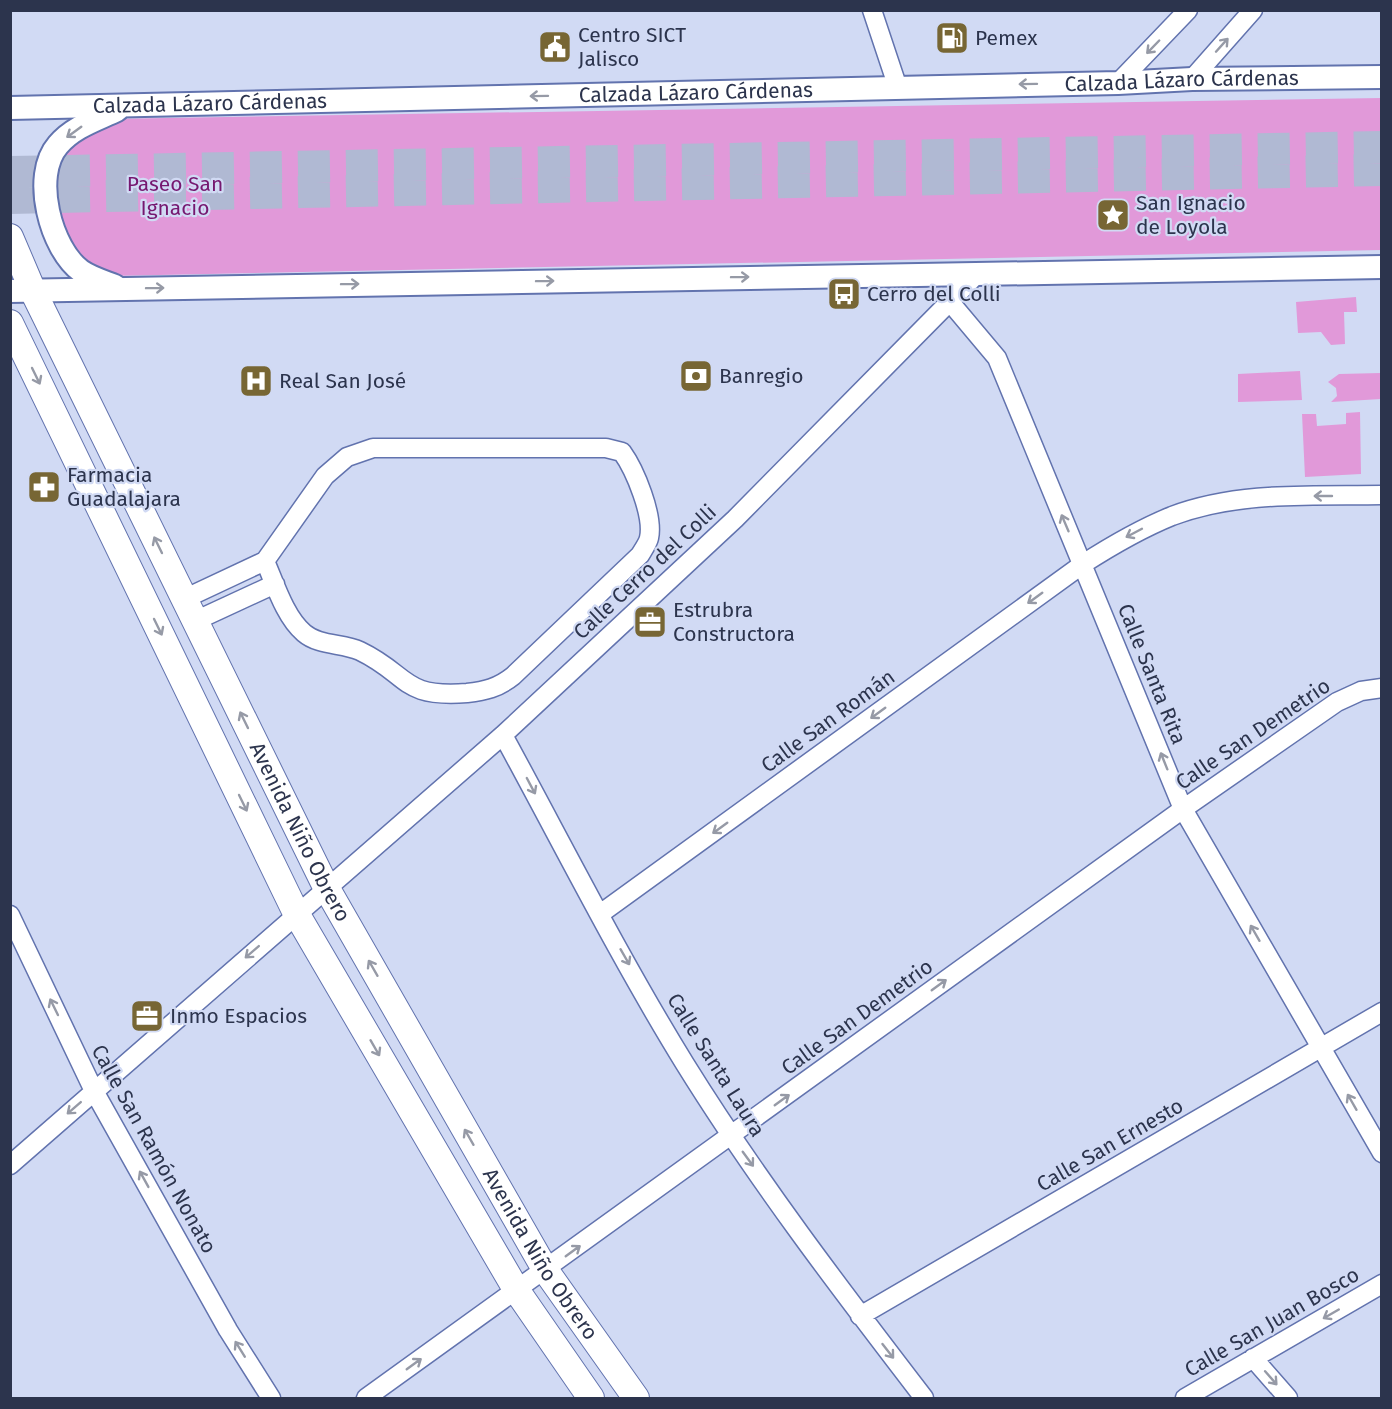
<svg xmlns="http://www.w3.org/2000/svg" width="1392" height="1409" font-family="'Fira Sans',sans-serif">
	<rect width="100%" height="100%" fill="#d1daf4"/>
	<path fill="#e199d9" d="M1381,98V250L110,276L81,263L60,236L52,174L64,149L108,119Z
		M1356,297L1357,312H1344L1345,344L1331,345L1321,332L1298,333L1296,302Z
		M1300,371L1302,400L1238,402V374Z
		M1381,373V399L1331,402L1337,396L1336,388L1328,382L1339,374Z
		M1360,412L1361,474L1305,477L1302,414H1316L1317,426L1346,424V413Z"/>
	<g fill="none" stroke-linecap="round" stroke-linejoin="round">
		<path stroke="#b0b9d3" stroke-width="32" stroke-dasharray="32 16" stroke-linecap="butt" d="M10,172L1382,147
			M10,198L1382,170"/>
		<defs>
			<path id="minor" d="M872,10L898,88
				M1192,79L1253,10
				M1118,83L1188,10
				M950,302L997,358L1183,809L1382,1153
				M184,599L265,561L325,476L347,457L373,448H606L622,452C635,470 654,516 649,538C648,543 643,550 640,555L513,676C498,688 485,691 467,693C400,698 410,675 360,651C343,643 319,646 304,633C285,617 275,584 265,561
				M195,621L275,584
				M503,735C563,845 619,957 685,1064C757,1180 841,1290 924,1398
				M600,914L1083,564C1111,546 1140,529 1172,516C1238,491 1312,496 1382,495
				M10,915L94,1091L228,1330L271,1398
				M10,1165L503,735L735,519L979,272
				M860,1316L1382,1012
				M1253,1358L1288,1398
				M366,1398L1183,809L1337,702L1361,691L1382,688
				M1185,1398L1382,1284"/>
			<g id="tertiary">
				<path id="s1" d="M10,108L1118,83L1192,79L1382,77"/>
				<path d="M115,286C105,282 91,278 81,271C51,249 31,176 58,145C73,127 96,120 117,110"/>
				<path d="M10,291L1382,267"/>
			</g>
			<g id="secondary">
				<path id="s2" d="M10,237L33,291L326,887L546,1271L636,1398"/>
				<path d="M10,323L296,913L517,1291L591,1398"/>
			</g>
		</defs>
		<use href="#minor" stroke="#6273ae" stroke-width="21"/>
		<use href="#tertiary" stroke="#6273ae" stroke-width="26"/>
		<use href="#secondary" stroke="#6273ae" stroke-width="28"/>
		<use href="#minor" stroke="#fff" stroke-width="18"/>
		<use href="#tertiary" stroke="#fff" stroke-width="22"/>
		<use href="#secondary" stroke="#fff" stroke-width="26"/>
	</g>
	<defs><path id="oneway-shaft" d="M-6 0H5M1.5-3L5.5 0L1.5 3" fill="none" stroke-width="1.6" stroke-linecap="round" stroke-linejoin="round" transform="scale(1.5)"/></defs>
	<g stroke="#969aa6">
		<use href="#oneway-shaft" transform="translate(1222 45) rotate(-48)"/>
		<use href="#oneway-shaft" transform="translate(1153 47) rotate(134)"/>
		<use href="#oneway-shaft" transform="translate(1028 84) rotate(179)"/>
		<use href="#oneway-shaft" transform="translate(539 96) rotate(179)"/>
		<use href="#oneway-shaft" transform="translate(74 132) rotate(144)"/>
		<use href="#oneway-shaft" transform="translate(740 277) rotate(-1)"/>
		<use href="#oneway-shaft" transform="translate(545 281) rotate(-1)"/>
		<use href="#oneway-shaft" transform="translate(350 284) rotate(-1)"/>
		<use href="#oneway-shaft" transform="translate(155 288) rotate(-1)"/>
		<use href="#oneway-shaft" transform="translate(36 376) rotate(64)"/>
		<use href="#oneway-shaft" transform="translate(1323 496) rotate(180)"/>
		<use href="#oneway-shaft" transform="translate(1065 523) rotate(-113)"/>
		<use href="#oneway-shaft" transform="translate(1134 533) rotate(152)"/>
		<use href="#oneway-shaft" transform="translate(158 545) rotate(-116)"/>
		<use href="#oneway-shaft" transform="translate(1035 598) rotate(144)"/>
		<use href="#oneway-shaft" transform="translate(158 627) rotate(64)"/>
		<use href="#oneway-shaft" transform="translate(878 713) rotate(144)"/>
		<use href="#oneway-shaft" transform="translate(244 720) rotate(-116)"/>
		<use href="#oneway-shaft" transform="translate(1164 761) rotate(-112)"/>
		<use href="#oneway-shaft" transform="translate(531 786) rotate(62)"/>
		<use href="#oneway-shaft" transform="translate(243 803) rotate(64)"/>
		<use href="#oneway-shaft" transform="translate(720 828) rotate(144)"/>
		<use href="#oneway-shaft" transform="translate(1255 933) rotate(-120)"/>
		<use href="#oneway-shaft" transform="translate(252 952) rotate(139)"/>
		<use href="#oneway-shaft" transform="translate(625 957) rotate(60)"/>
		<use href="#oneway-shaft" transform="translate(373 968) rotate(-120)"/>
		<use href="#oneway-shaft" transform="translate(939 985) rotate(-36)"/>
		<use href="#oneway-shaft" transform="translate(54 1007) rotate(-116)"/>
		<use href="#oneway-shaft" transform="translate(375 1048) rotate(60)"/>
		<use href="#oneway-shaft" transform="translate(782 1100) rotate(-36)"/>
		<use href="#oneway-shaft" transform="translate(1352 1102) rotate(-120)"/>
		<use href="#oneway-shaft" transform="translate(74 1108) rotate(139)"/>
		<use href="#oneway-shaft" transform="translate(469 1137) rotate(-120)"/>
		<use href="#oneway-shaft" transform="translate(748 1159) rotate(54)"/>
		<use href="#oneway-shaft" transform="translate(144 1179) rotate(-119)"/>
		<use href="#oneway-shaft" transform="translate(573 1251) rotate(-36)"/>
		<use href="#oneway-shaft" transform="translate(1331 1314) rotate(150)"/>
		<use href="#oneway-shaft" transform="translate(240 1349) rotate(-122)"/>
		<use href="#oneway-shaft" transform="translate(888 1351) rotate(52)"/>
		<use href="#oneway-shaft" transform="translate(414 1364) rotate(-36)"/>
		<use href="#oneway-shaft" transform="translate(1271 1378) rotate(49)"/>
	</g>
	<defs>
		<symbol id="fuel-square" viewBox="-11 -11 22 22"><rect x="-9" y="-9" width="18" height="18" rx="4" fill="#776634" stroke="#d1daf4"/><path d="M-5.5-6h7V0h2V4h1.3V-2.5L3-4.5l.8-.8L6-3V5H2.5V1h-1V6h-7ZM-4.2-4.7v3.2H.2V-4.7Z" fill="#fff"/></symbol>
		<symbol id="civic-square" viewBox="-11 -11 22 22"><rect x="-9" y="-9" width="18" height="18" rx="4" fill="#776634" stroke="#d1daf4"/><path d="M-.6-6.5H3V-4.5H.6V-3L4-1V1h2V6H-6V1h2V-1L-.6-3ZM-1.2 2.5V6h2.4V2.5Z" fill="#fff"/></symbol>
		<symbol id="sight-square" viewBox="-11 -11 22 22"><rect x="-9" y="-9" width="18" height="18" rx="4" fill="#776634" stroke="#d1daf4"/><path d="M0-6L1.8-2.2L6-1.7L2.9 1.2L3.7 5.4L0 3.3L-3.7 5.4L-2.9 1.2L-6-1.7L-1.8-2.2Z" fill="#fff"/></symbol>
		<symbol id="bus-square" viewBox="-11 -11 22 22"><rect x="-9" y="-9" width="18" height="18" rx="4" fill="#776634" stroke="#d1daf4"/><path d="M-5-6H5V4H4V6H2V4H-2V6H-4V4H-5ZM-3.5-4V0h7V-4ZM-3.5 1.2v1.5H-2V1.2ZM2 1.2v1.5H3.5V1.2Z" fill="#fff"/></symbol>
		<symbol id="bank-square" viewBox="-11 -11 22 22"><rect x="-9" y="-9" width="18" height="18" rx="4" fill="#776634" stroke="#d1daf4"/><path d="M-6-4H6V4H-6ZM0-2.3a2.3 2.3 0 1 0 0 4.6a2.3 2.3 0 1 0 0-4.6Z" fill="#fff"/></symbol>
		<symbol id="hospital-square" viewBox="-11 -11 22 22"><rect x="-9" y="-9" width="18" height="18" rx="4" fill="#776634" stroke="#d1daf4"/><path d="M-5-5h3v3.5h4V-5h3V5h-3V1.5h-4V5h-3Z" fill="#fff"/></symbol>
		<symbol id="pharmacy-square" viewBox="-11 -11 22 22"><rect x="-9" y="-9" width="18" height="18" rx="4" fill="#776634" stroke="#d1daf4"/><path d="M-2-6h4v4h4v4h-4v4h-4v-4h-4v-4h4Z" fill="#fff"/></symbol>
		<symbol id="office-square" viewBox="-11 -11 22 22"><rect x="-9" y="-9" width="18" height="18" rx="4" fill="#776634" stroke="#d1daf4"/><path d="M-6-3h4V-5.5h4V-3h4V5H-6ZM-1-4.5V-3h2v-1.5ZM-6 0V1H6V0Z" fill="#fff"/></symbol>
	</defs>
	<g fill-rule="evenodd">
		<use href="#fuel-square" x="933" y="19" width="38" height="38"/>
		<use href="#civic-square" x="536" y="28" width="38" height="38"/>
		<use href="#sight-square" x="1094" y="196" width="38" height="38"/>
		<use href="#bus-square" x="825" y="275" width="38" height="38"/>
		<use href="#bank-square" x="677" y="357" width="38" height="38"/>
		<use href="#hospital-square" x="237" y="362" width="38" height="38"/>
		<use href="#pharmacy-square" x="25" y="468" width="38" height="38"/>
		<use href="#office-square" x="631" y="603" width="38" height="38"/>
		<use href="#office-square" x="128" y="997" width="38" height="38"/>
	</g>
	<g text-anchor="middle" stroke-width="4.5" stroke-linejoin="round" paint-order="stroke">
		<g font-size="21" fill="#2c344d" stroke="#d1daf4" text-anchor="start">
			<text x="578" y="42">Centro SICT<tspan x="578" dy="24">Jalisco</tspan></text>
			<text x="975" y="45">Pemex</text>
			<text x="1136" y="210">San Ignacio<tspan x="1136" dy="24">de Loyola</tspan></text>
			<text x="867" y="301">Cerro del Colli</text>
			<text x="719" y="383">Banregio</text>
			<text x="279" y="388">Real San José</text>
			<text x="67" y="482">Farmacia<tspan x="67" dy="24">Guadalajara</tspan></text>
			<text x="673" y="617">Estrubra<tspan x="673" dy="24">Constructora</tspan></text>
			<text x="170" y="1023">Inmo Espacios</text>
		</g>
		<g font-size="21" fill="#2c344d" stroke="#d1daf4">
			<text dy="7" stroke="none"><textPath href="#s1" startOffset="1172">Calzada Lázaro Cárdenas</textPath></text>
			<text dy="7" stroke="none"><textPath href="#s1" startOffset="686">Calzada Lázaro Cárdenas</textPath></text>
			<text dy="7" stroke="none"><textPath href="#s1" startOffset="200">Calzada Lázaro Cárdenas</textPath></text>
			<text transform="translate(645 572) rotate(-43)" y="7">Calle Cerro del Colli</text>
			<text transform="translate(1152 674) rotate(68)" y="7">Calle Santa Rita</text>
			<text transform="translate(828 721) rotate(-36)" y="7">Calle San Román</text>
			<text transform="translate(1253 734) rotate(-34)" y="7">Calle San Demetrio</text>
			<text dy="7" stroke="none"><textPath href="#s2" startOffset="662">Avenida Niño Obrero</textPath></text>
			<text transform="translate(857 1017) rotate(-36)" y="7">Calle San Demetrio</text>
			<text transform="translate(716 1065) rotate(58)" y="7">Calle Santa Laura</text>
			<text transform="translate(1110 1145) rotate(-30)" y="7">Calle San Ernesto</text>
			<text transform="translate(154 1149) rotate(61)" y="7">Calle San Ramón Nonato</text>
			<text dy="7" stroke="none"><textPath href="#s2" startOffset="1148">Avenida Niño Obrero</textPath></text>
			<text transform="translate(1272 1322) rotate(-30)" y="7">Calle San Juan Bosco</text>
		</g>
		<g font-size="21" fill="#761870" stroke="#d1daf4">
			<text x="175" y="191">Paseo San<tspan x="175" dy="24">Ignacio</tspan></text>
		</g>
	</g>
	<rect width="1392" height="1409" fill="none" stroke="#2c344d" stroke-width="24"/>
</svg>
